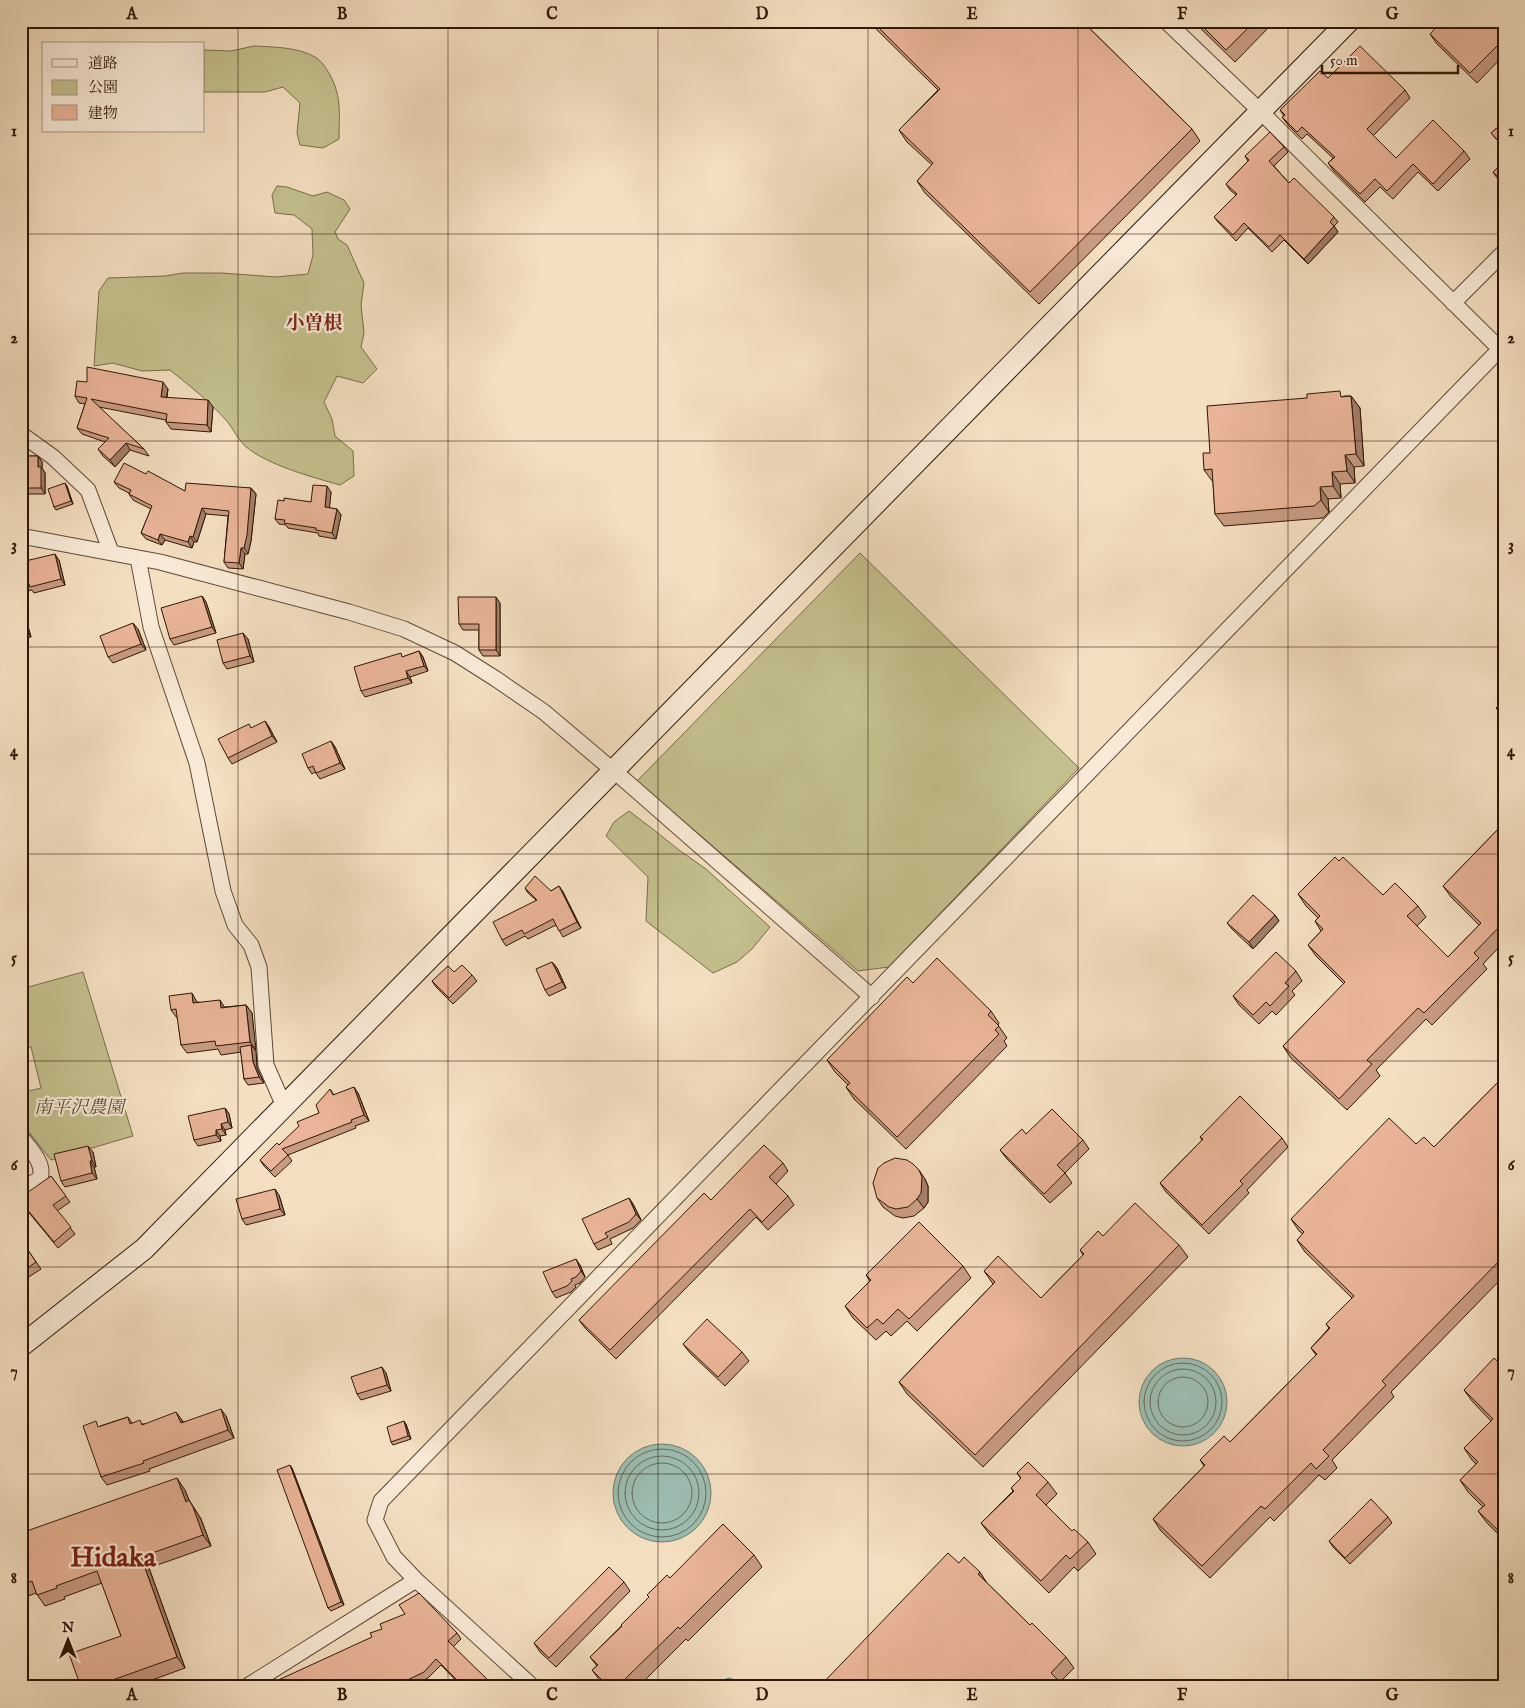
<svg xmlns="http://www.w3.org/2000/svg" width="1525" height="1708" font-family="'IM FELL English','Noto Serif JP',serif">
	<rect width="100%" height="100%" fill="#f4dfc1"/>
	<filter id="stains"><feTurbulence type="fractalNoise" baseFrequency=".004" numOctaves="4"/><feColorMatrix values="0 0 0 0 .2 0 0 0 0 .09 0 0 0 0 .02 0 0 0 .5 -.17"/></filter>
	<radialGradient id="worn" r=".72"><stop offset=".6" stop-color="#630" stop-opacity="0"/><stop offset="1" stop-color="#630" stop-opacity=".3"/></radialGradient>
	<path fill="#c3c08d" stroke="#796c49" d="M254,46C273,47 298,47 315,57C322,61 326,68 330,75C342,97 339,114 339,139L323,148L300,145L297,133L300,103L283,87L265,92H204V50L231,51Z
		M277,186L287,187L313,196L327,192L344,200L350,209L335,232L338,239L347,245L364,283L361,305L364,333L361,347L377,369L363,383L337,376L324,402L332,419L335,436L353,451L354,476L340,485C312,477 267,465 245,446C238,439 233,429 227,421C210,402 190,386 170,370L142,371L113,363L94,366L99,291L108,278L165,276L183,273H222L276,277L308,274L313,255L312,229L294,215L275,213L272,195Z
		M860,553L1079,768L889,967L858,971L637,781Z
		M629,811L654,830L679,850L706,869L770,927L752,949L737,962L713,973L646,921L648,877L606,836L614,822Z
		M83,972L133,1136L51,1160L21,1122V1093L41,1088L31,1047L21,1049V989Z"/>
	<path fill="#9cbdb1" stroke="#707b6c" d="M1139 1402a44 44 0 1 1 88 0a44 44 0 1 1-88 0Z
		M613 1493a49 49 0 1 1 98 0a49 49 0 1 1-98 0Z
		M729,1678L740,1682L744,1687H712L717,1682Z"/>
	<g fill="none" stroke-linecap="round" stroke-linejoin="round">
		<path stroke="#666a5b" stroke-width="1" d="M1144 1402a39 39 0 1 1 78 0a39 39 0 1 1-78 0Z
			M1150 1402a33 33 0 1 1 66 0a33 33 0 1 1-66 0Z
			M1158 1402a25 25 0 1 1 50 0a25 25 0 1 1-50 0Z
			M618 1493a44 44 0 1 1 88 0a44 44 0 1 1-88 0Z
			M625 1493a37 37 0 1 1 74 0a37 37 0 1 1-74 0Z
			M632 1493a30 30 0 1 1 60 0a30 30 0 1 1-60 0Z"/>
		<defs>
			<path id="street" d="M1453,303L1504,252
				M21,434L53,457L88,490L111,552
				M21,536L160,562L349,612L404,629L455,653L496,679L544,712L628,783L872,997
				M138,558L151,627L197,763L223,891L235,925L251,945L259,967L266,1065L284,1106
				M21,1137C31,1150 45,1163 40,1179L21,1189
				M246,1687L416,1580
				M533,1687L416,1580L394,1557L375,1520L381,1501L1500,349L1261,112L1166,21"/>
			<path id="secondary" d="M21,1346L144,1249L1349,21"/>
		</defs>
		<use href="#street" stroke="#604934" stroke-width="17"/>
		<use href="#secondary" stroke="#2f1705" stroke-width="23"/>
		<use href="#street" stroke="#f8ead7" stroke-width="15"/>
		<use href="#secondary" stroke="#f8ead7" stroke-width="21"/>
	</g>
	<path fill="#c89b82" stroke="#2f1705" d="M868,21H1082L1192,129L1200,141L1039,304L925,193L917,181L932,165L907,142L899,130L938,90Z
		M1193,21H1275L1235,62Z
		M1504,21V55L1477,83L1437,44L1430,34Z
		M1328,78L1405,90L1410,98L1373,136L1396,158L1464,151L1470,159L1438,191L1418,172L1393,199L1380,187L1365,202L1334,171L1328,163L1333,158L1307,134L1302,139L1288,125L1282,117L1284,116L1280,110Z
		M1504,122V148L1491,133Z
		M1284,147L1288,152L1274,166L1289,183L1334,217L1338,222L1334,226L1338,232L1308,264L1284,240L1272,252L1248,228L1236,241L1218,222L1214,217L1236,195L1230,190L1226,184L1248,161L1245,156Z
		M1504,162V185L1497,178L1493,172Z
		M87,382L168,389L167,398L213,407L211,432L171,429L166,422V420L99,407L144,449L149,456L130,450L115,467L103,456L98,449L105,442L82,434L77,428L85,404L79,403L75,396Z
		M1344,396H1351L1360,408L1364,466L1354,467L1355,483L1340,484L1341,498L1328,499L1329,512L1323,518L1224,526L1215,514L1213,482L1204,470L1210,453Z
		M21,448L24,452V456H38L42,462V468L45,473V494H21Z
		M146,474L185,491L251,488L256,494L251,541L248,554H245L243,569L228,568L224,562L228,516L206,514L197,542H194L192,548L165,540L162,545L146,539L141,533L151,509L133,500L129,494V493L119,488L114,482Z
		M67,486L73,504L56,510L54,507Z
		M331,492L329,508L337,509L341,515L336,539L319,536L318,533L288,528L286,525L279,524L275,519L284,501L311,502Z
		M59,560L65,585L34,593L32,590L21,592V562Z
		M202,596L206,602L216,633L174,645L170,639Z
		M500,603V656H483L479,650V630H463L459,624Z
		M21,621L27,623L31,637L21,639Z
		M138,629L146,650L113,663L108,657Z
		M248,639L254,662L227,669L223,663Z
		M419,651L423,657L428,671L410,677L412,683L365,697L361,691L403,657Z
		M1504,700V718L1496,708Z
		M265,721L269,727L277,742L232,764L228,758Z
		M331,741L335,747L345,769L320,779L315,772L312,774L308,768Z
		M1504,823V942L1483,964L1487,969L1432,1025L1426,1019L1376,1070L1380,1076L1347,1110L1291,1058L1283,1046L1344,984L1316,956L1308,945L1321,931L1315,921L1318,918L1306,906L1298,894L1339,861L1383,895L1418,906L1426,917L1417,926L1448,957L1479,925L1451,897L1443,886Z
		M559,886L563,892L581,928L563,937L556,925L528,939L525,936L506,946L502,940L536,900L528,893L525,888L551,891Z
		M1275,915L1279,921L1253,949L1232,929L1227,923Z
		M552,962L557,968L566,988L549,996L545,990Z
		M1296,971L1302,981L1292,991L1295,995L1276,1015L1272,1011L1259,1024L1239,1005L1233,996Z
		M454,972L472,975L477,981L453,1004L436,987L432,981Z
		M913,983L991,1011L999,1023L998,1025L1007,1038L1004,1041L1007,1046L906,1149L854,1099L846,1087L848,1085L835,1072L827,1060Z
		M197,1002H198L225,1007L246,1005L252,1013L257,1068L264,1083L248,1085L244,1079L241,1052L221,1055L218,1049L187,1053L181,1045L178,1018H177L171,1010Z
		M1504,1076V1276L1391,1392L1394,1397L1332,1460L1337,1468L1325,1480L1319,1475L1274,1521L1270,1517L1210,1578L1161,1531L1153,1519L1204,1466L1200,1460L1230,1442L1316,1355L1311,1348L1329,1328L1326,1324L1352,1298L1305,1252L1297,1240L1303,1234L1299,1231L1291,1219L1416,1144L1434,1147Z
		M330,1089L334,1095L358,1093L369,1121L355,1126L356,1128L288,1155L292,1161L275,1177L264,1166L260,1160L319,1113Z
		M225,1108L229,1114L232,1128L225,1130L226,1135L220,1136L221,1141L198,1146L194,1140Z
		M1026,1134L1083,1140L1089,1149L1065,1173L1072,1183L1050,1203L1007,1159L1000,1150Z
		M1200,1137L1282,1138L1288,1147L1247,1190L1249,1193L1209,1234L1166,1192L1160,1183L1202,1140Z
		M93,1152L96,1167H94L97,1179L65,1187L61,1181Z
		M783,1163L788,1171L776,1184L788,1196L794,1205L768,1230L756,1217L616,1359L585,1328L579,1320L711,1200Z
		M51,1176L70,1202L57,1211L75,1234L58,1248L21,1203Z
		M925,1179L928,1186V1202L924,1208L914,1216L903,1218L895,1216L883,1207L877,1198Z
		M279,1195L285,1215L246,1225L242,1219Z
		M629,1198L633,1204L641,1220L633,1228L610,1239L612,1244L598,1250L594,1244Z
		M1103,1236L1179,1245L1188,1257L983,1467L907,1394L899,1382L993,1284L984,1271L1041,1298L1083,1255L1080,1250Z
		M21,1240L41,1269L21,1282Z
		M580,1265L585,1277L580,1283L575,1285L576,1287L571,1292L556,1298L552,1292Z
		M963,1266L971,1278L917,1331L907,1321L891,1336L886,1331L876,1340L853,1318L845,1306L870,1281L866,1275Z
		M683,1344L742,1352L749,1361L725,1386L690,1353Z
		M1504,1367V1540L1487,1523L1478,1511L1483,1507L1468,1492L1460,1480L1476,1464L1472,1460L1464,1448L1491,1421L1472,1401L1464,1390Z
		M386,1373L391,1391L361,1400L357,1394Z
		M226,1416L234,1438L149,1469L150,1471L107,1485L101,1477L100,1426L128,1417L132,1423L143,1424L182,1420L183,1422Z
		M406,1424L411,1439L393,1445L391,1442Z
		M292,1468L344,1605L331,1611L328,1608Z
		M1017,1473L1048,1482L1057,1494L1046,1505L1072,1531L1088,1542L1096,1554L1078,1571L1074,1567L1049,1593L990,1535L981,1523L1013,1491L1011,1488L1021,1479Z
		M185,1490L189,1500L201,1519L211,1546L149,1568L185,1668L133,1687H81L121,1636L102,1583L64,1597L65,1599L45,1606L36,1593L21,1599V1559Z
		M1388,1517L1392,1523L1350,1564L1333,1547L1329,1541Z
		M754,1555L762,1567L688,1641L686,1639L638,1687H605L601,1682L592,1670L597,1666L590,1657L670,1578Z
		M959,1563L987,1583L1030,1625L1066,1657L1074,1668L1060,1682L1065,1687H819Z
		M624,1582L630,1591L556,1667L540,1652L534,1643Z
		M457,1633L461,1639L453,1647L495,1687H462L441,1665L428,1678L411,1687H263Z"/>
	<path fill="#a37e6a" stroke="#2f1705" d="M1334,226L1338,232L1308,264L1304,259Z
		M163,382L168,389L165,404L161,397Z
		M1351,396L1360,408L1364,466L1356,454Z
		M208,400L213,407L211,432L207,425Z
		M126,443L130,450L115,467L110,460Z
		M21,448L24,452V462L21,458Z
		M1345,455L1354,467L1355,483L1347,471Z
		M38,456L42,462V468L45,473V494L41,488L38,467Z
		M1332,472L1340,484L1341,498L1333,486Z
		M65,483L67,486L73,504L71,501Z
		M327,486L331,492L329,513L325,507Z
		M1320,487L1328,499L1329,512L1321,500Z
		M251,488L256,494L251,541L248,554L244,548Z
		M202,508L206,514L197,542L193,537Z
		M337,509L341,515L336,539L332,533Z
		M160,534L165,540L162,545L158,540Z
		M190,536L194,542L192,548L188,542Z
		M241,548L245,554L243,569L239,563Z
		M55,554L59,560L65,585L61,579Z
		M202,596L206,602L216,633L212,627Z
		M496,597L500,603V656L496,650Z
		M25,620L27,623L31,637L29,634Z
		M133,623L138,629L146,650L141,644Z
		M243,633L248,639L254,662L250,656Z
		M419,651L423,657L428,671L424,666Z
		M406,671L410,677L412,683L408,678Z
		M265,721L269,727L277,742L272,736Z
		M331,741L335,747L345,769L340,763Z
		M559,886L563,892L581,928L577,922Z
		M1275,915L1279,921L1253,949L1249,942Z
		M552,962L557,968L566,988L562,982Z
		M192,993L197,1002L199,1011L193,1003Z
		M220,1000L225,1008H221Z
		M246,1005L252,1013L256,1050L250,1042Z
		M251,1045L256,1051L257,1068L264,1083L259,1077L253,1062Z
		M354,1087L358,1093L369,1121L364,1115Z
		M225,1108L229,1114L232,1128L228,1122Z
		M221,1124L225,1130L226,1135L222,1129Z
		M216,1130L220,1136L221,1141L216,1135Z
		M88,1146L93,1152L96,1167L92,1161Z
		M90,1161L94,1167L97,1179L92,1173Z
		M919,1170L925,1179L928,1186V1202L924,1208L917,1199Z
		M275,1189L279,1195L285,1215L280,1209Z
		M629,1198L633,1204L641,1220L636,1214Z
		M576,1259L580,1265L585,1277L581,1271Z
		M382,1367L386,1373L391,1391L387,1385Z
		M221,1409L226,1416L234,1438L228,1430Z
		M176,1412L182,1420L186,1431L181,1423Z
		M404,1421L406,1424L411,1439L408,1436Z
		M290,1465L292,1468L344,1605L341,1602Z
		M177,1478L185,1490L194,1513L186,1502Z
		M189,1500L201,1519L211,1546L203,1535Z
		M141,1557L149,1568L185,1668L177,1657Z
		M980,1572L987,1583L978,1574Z"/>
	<path fill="#e9b497" stroke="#2f1705" d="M872,21H1082L1192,129L1030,292L917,181L933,163L899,130L940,89Z
		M1197,21H1255L1226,50Z
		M1442,21H1504V39L1470,73L1430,34Z
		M1360,46L1405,90L1367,129L1396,158L1433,120L1464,151L1433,184L1413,164L1387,191L1375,179L1360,194L1328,163L1335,157L1302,127L1297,132L1282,117L1285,115L1280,110L1320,71L1328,78Z
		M1504,122V147L1491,133Z
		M1270,132L1284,147L1269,161L1289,183L1294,178L1334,217L1330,222L1334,226L1304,259L1280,235L1269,247L1244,223L1233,235L1214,217L1237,194L1226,184L1249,160L1245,156Z
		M1504,162V183L1493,172Z
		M87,367L163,382L161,397L208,400L207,425L166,422L167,414L91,399L144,449L126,443L110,460L98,449L109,438L77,428L87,398L75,396L77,381L87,382Z
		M1340,391L1341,397L1351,396L1356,454L1345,455L1347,471L1332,472L1333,486L1320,487L1321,500L1314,506L1215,514L1212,469L1204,470L1203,453H1210L1207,406L1307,398V394Z
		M21,456H38V467H41V488H21Z
		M124,463L146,474L148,471L185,491L186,483L251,488L247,535L244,548H241L239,563L224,562L229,511L202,508L193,537L190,536L188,542L160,534L158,540L141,533L152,506L129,494L131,490L114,482Z
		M65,483L71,501L54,507L48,489Z
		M313,485L327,486L325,507L337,509L332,533L316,530V528L284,523L285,520L275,519L278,500L284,501V498L311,502Z
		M55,554L61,579L30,587L29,584L21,586V562Z
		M202,596L212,627L170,639L161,608Z
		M458,597H496V650H479V624H459Z
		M25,620L29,634L21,636V621Z
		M133,623L141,644L108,657L100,636Z
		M243,633L250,656L223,663L217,640Z
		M419,651L424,666L406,671L408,678L361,691L354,667L401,653L402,657Z
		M1504,700V716L1496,708Z
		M265,721L272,736L228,758L218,739L249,724L251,728Z
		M331,741L340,763L316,773L313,766L308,768L302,754Z
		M1504,823V922L1474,953L1479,958L1424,1013L1418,1008L1367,1060L1372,1064L1339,1099L1283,1046L1345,982L1308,945L1323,929L1315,921L1320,916L1298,894L1335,857L1339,861L1343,857L1383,895L1395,883L1418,906L1407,916L1448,957L1481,923L1443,886Z
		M535,876L551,891L559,886L577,922L559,931L553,919L524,934L522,930L502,940L493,922L537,900L525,888Z
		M1253,895L1275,915L1249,942L1227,923Z
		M1276,952L1296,971L1285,983L1289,986L1270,1006L1266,1002L1253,1015L1233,996Z
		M937,958L991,1011L988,1015L999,1026L995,1030L999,1034L897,1137L846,1087L850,1083L827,1060L907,977L913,983Z
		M552,962L562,982L545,990L536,969Z
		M462,965L472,975L449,998L432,981L448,966L454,972Z
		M192,993L193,1003L220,1000L221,1008L246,1005L250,1042L216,1046L215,1041L181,1045L176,1009L171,1010L169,996Z
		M251,1045L253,1062L259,1077L244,1079L240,1047Z
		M1504,1076V1256L1382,1381L1386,1385L1323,1450L1329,1456L1316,1469L1311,1463L1265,1509L1261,1506L1202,1566L1153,1519L1205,1465L1200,1460L1224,1436L1230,1442L1317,1354L1311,1348L1330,1328L1326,1324L1354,1296L1297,1240L1304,1232L1291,1219L1389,1118L1416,1144L1424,1137L1434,1147Z
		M354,1087L364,1115L351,1120L352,1122L282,1149L288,1155L271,1171L260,1160L277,1143L279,1145L299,1126L297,1122L319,1113L316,1105L330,1089L333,1095Z
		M1240,1096L1282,1138L1240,1181L1243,1184L1202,1225L1160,1183L1203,1139L1200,1137Z
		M225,1108L228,1122L221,1124L222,1129L216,1130V1135L194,1140L188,1116Z
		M1052,1109L1083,1140L1057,1165L1065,1173L1044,1194L1000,1150L1022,1129L1026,1134Z
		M764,1145L783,1163L769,1177L788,1196L762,1222L750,1209L610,1350L579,1320L704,1193L711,1200Z
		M88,1146L92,1161H90L92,1173L61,1181L54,1154Z
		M895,1158L907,1160L913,1164L919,1170L922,1177L921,1193L917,1199L908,1207L896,1209L889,1207L877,1198L873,1183L878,1168L884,1163Z
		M51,1176L66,1196L53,1205L71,1227L54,1242L21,1202V1197Z
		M275,1189L280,1209L242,1219L236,1199Z
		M629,1198L636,1214L629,1222L605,1233L608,1237L594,1244L582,1219Z
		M1135,1203L1179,1245L975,1455L899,1382L995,1282L984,1271L998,1256L1041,1298L1084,1254L1080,1250L1098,1231L1103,1236Z
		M919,1222L963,1266L909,1319L898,1309L883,1324L877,1319L867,1328L845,1306L871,1280L866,1275Z
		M21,1240L36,1262L21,1273Z
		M576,1259L581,1271L576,1277L571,1279L572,1281L567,1286L552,1292L543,1272Z
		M707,1319L742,1352L718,1377L683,1344Z
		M1494,1358L1504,1367V1536L1478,1511L1485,1505L1460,1480L1478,1462L1464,1448L1493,1419L1464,1390Z
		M382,1367L387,1385L357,1394L351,1377Z
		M221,1409L228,1430L143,1461L144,1463L101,1477L83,1426L96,1421L98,1427L128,1417L130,1424L140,1420L142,1425L176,1412L181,1423Z
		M404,1421L408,1436L391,1442L387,1427Z
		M1028,1462L1048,1482L1036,1495L1072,1531L1074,1529L1088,1542L1070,1559L1066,1555L1041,1581L981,1523L1014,1491L1011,1488L1021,1478L1017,1473Z
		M290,1465L341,1602L328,1608L277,1470Z
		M177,1478L186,1502L189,1500L193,1507L203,1535L141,1557L177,1657L93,1687H81L69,1654L121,1636L97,1571L56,1586L57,1588L37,1595L32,1581L21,1585V1559L29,1556L21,1533Z
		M1371,1499L1388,1517L1345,1558L1329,1541Z
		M723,1524L754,1555L680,1629L678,1627L617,1687H609L592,1670L598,1665L590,1657L622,1626L621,1625L649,1597L647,1595L667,1575L670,1578Z
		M948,1553L959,1563L964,1557L980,1572L978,1574L1030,1625L1032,1623L1066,1657L1051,1673L1065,1687H944L935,1679L927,1687H819Z
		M609,1567L624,1582L549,1658L534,1643Z
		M419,1593L457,1633L448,1641L495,1687H464L436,1659L424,1672L393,1687H263L372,1637L370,1633L382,1629L380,1624L405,1614L399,1605Z"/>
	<path fill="none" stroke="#2f1705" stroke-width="1" stroke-opacity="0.55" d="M238,21V1687M448,21V1687M658,21V1687M868,21V1687M1078,21V1687M1288,21V1687M21,234H1504M21,441H1504M21,647H1504M21,854H1504M21,1061H1504M21,1267H1504M21,1474H1504"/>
	<g text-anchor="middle" stroke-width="4.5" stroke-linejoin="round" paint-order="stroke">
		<g font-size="18" font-style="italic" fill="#5b4a2e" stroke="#f8ead7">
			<text x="79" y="1113">南平沢農園</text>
		</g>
		<g font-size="19" font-weight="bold" fill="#7a1f14" stroke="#f8ead7">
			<text x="314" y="329">小曽根</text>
		</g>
		<g font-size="28" font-weight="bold" fill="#7a1f14" stroke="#f8ead7">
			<text x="113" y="1566">Hidaka</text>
		</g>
	</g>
	<rect width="1525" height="1708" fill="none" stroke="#f4dfc1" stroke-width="55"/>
	<rect x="42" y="42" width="162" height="90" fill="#f8ead7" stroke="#a89683"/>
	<rect x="52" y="59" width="25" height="8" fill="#f8ead7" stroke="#a89683"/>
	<text x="88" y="68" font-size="15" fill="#2f1705">道路</text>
	<rect x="52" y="80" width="25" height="15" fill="#c3c08d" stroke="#a89683"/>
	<text x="88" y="92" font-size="15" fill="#2f1705">公園</text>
	<rect x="52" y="105" width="25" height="15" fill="#e9b497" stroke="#a89683"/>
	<text x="88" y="118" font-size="15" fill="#2f1705">建物</text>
	<g transform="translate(68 1640)" stroke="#f8ead7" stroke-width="4" paint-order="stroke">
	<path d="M0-4L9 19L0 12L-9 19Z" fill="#2f1705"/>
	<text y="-8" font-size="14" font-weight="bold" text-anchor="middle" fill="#2f1705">N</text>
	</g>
	<path d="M1322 65v8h136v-8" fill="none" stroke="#2f1705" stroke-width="2.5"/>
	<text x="1330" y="65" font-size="15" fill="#2f1705" stroke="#f8ead7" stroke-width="4" paint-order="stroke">50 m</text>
	<rect x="28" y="28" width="1470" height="1652" fill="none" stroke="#2f1705" stroke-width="2"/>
	<g font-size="16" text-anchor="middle" font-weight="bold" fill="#2f1705">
		<text x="132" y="19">A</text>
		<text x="342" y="19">B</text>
		<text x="552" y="19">C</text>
		<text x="762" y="19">D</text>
		<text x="972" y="19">E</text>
		<text x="1182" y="19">F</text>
		<text x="1392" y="19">G</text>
		<text x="14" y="136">1</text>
		<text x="1511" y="136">1</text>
		<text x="14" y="343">2</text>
		<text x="1511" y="343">2</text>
		<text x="14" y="550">3</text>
		<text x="1511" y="550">3</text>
		<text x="14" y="756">4</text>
		<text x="1511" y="756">4</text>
		<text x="14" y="963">5</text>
		<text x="1511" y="963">5</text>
		<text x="14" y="1170">6</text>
		<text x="1511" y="1170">6</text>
		<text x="14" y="1376">7</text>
		<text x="1511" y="1376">7</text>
		<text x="14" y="1583">8</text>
		<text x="1511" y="1583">8</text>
		<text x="132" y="1700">A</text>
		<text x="342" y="1700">B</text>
		<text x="552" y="1700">C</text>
		<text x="762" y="1700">D</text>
		<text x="972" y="1700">E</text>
		<text x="1182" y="1700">F</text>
		<text x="1392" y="1700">G</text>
	</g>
	<rect width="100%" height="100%" filter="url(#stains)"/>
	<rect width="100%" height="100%" fill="url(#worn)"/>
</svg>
